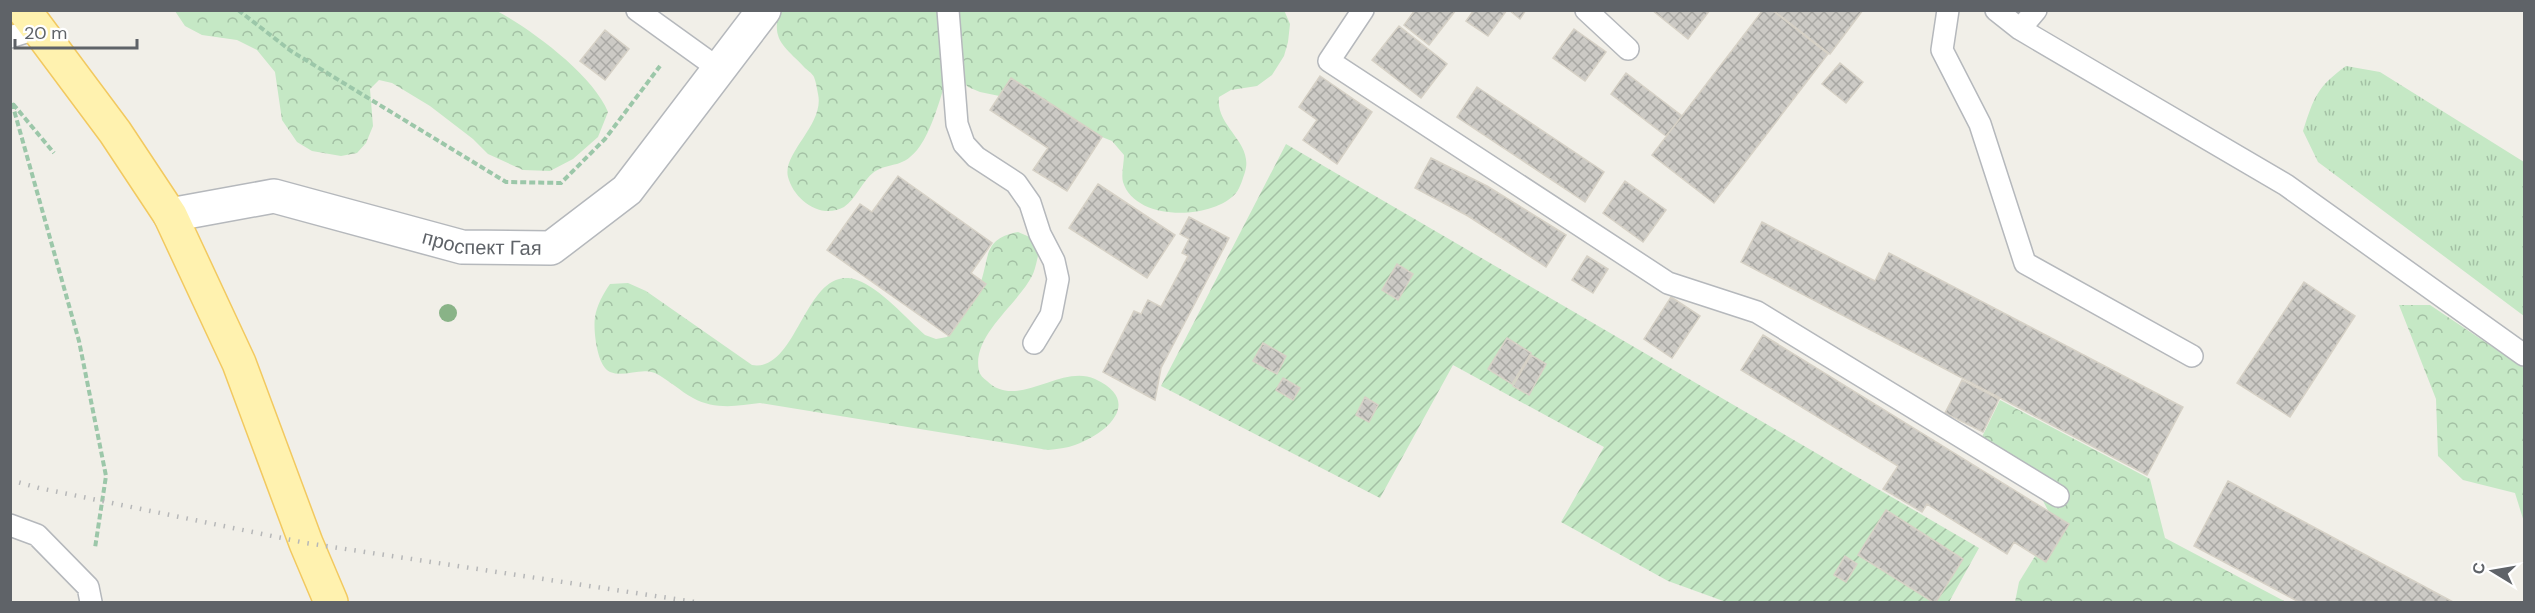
<svg xmlns="http://www.w3.org/2000/svg" width="2535" height="613" font-family="'DM Sans',sans-serif">
	<defs>
		<pattern id="grass-tufts" width="24" height="20" patternUnits="userSpaceOnUse" patternTransform="scale(1.5)"><rect width="24" height="20" fill="#c5e8c5"/><path d="M3 7l-1-3M5 7V3M7 7l1-3M15 17l-1-3M17 17v-4M19 17l1-3" fill="none" stroke="#a3c0a4"/></pattern>
		<pattern id="forest-crowns" width="20" height="18" patternUnits="userSpaceOnUse" patternTransform="scale(1.5)"><rect width="20" height="18" fill="#c5e8c5"/><path d="M2 6a3 3 0 1 1 6 0M12 15a3 3 0 1 1 6 0" fill="none" stroke="#a3c0a4"/></pattern>
		<pattern id="garden-furrows" width="10" height="10" patternUnits="userSpaceOnUse" patternTransform="scale(1.5)"><rect width="10" height="10" fill="#c5e8c5"/><path d="M-1 1l2-2M0 10L10 0M9 11l2-2" fill="none" stroke="#a3c0a4"/></pattern>
		<pattern id="building-cross-hatch" width="8" height="8" patternUnits="userSpaceOnUse" patternTransform="scale(1.5)"><rect width="8" height="8" fill="#cccac5"/><path d="M0 0l8 8M0 8l8-8" fill="none" stroke="#a9a8a4"/></pattern>
	</defs>
	<rect width="100%" height="100%" fill="#f1efe8"/>
	<path fill="url(#grass-tufts)" d="M2346,66L2380,72L2524,162V316L2318,162L2303,131C2314,97 2317,87 2346,66Z"/>
	<path fill="url(#forest-crowns)" d="M780,10H1284L1290,24L1288,42L1284,56L1272,75L1257,86L1231,90L1219,97C1215,127 1254,142 1245,172C1243,178 1240,188 1236,193C1213,220 1135,222 1123,182C1121,175 1124,163 1124,155L1112,141L1052,117L1014,99L980,92L968,87L962,80L944,87C938,106 931,130 920,146C903,170 891,161 874,172C862,181 856,199 844,207C821,220 794,200 788,177C782,153 825,124 818,94C817,89 816,82 814,77C812,73 807,70 804,67C785,47 770,40 780,10Z
		M175,11H497C532,30 593,75 608,112L598,137L573,159L550,171L523,170L488,154L473,139L430,106L392,83L379,80L370,89L373,126L366,143L357,153L341,156L312,151L297,142L282,120L275,72L257,50L237,40L202,35L185,26Z
		M1018,232L1032,238L1039,252C1037,259 1036,267 1033,274C1019,304 971,335 979,371C980,375 983,378 987,381C1017,411 1061,363 1095,379C1143,401 1108,433 1075,445C1067,448 1057,449 1048,450L760,403C737,406 715,410 693,398C680,391 669,380 655,373C640,367 625,378 610,372C597,367 593,330 595,317C597,305 603,294 610,284L628,283L646,291L752,365C799,373 805,262 857,280C880,288 907,319 925,335L936,339L947,337C958,322 970,306 978,289C991,261 980,239 1018,232Z
		M2399,305H2430L2524,368V522L2515,493L2463,480L2438,456L2436,399Z
		M2000,400L2150,479L2165,538L2286,602H2015L2019,582L2055,524L2039,493L1980,441Z"/>
	<path fill="url(#garden-furrows)" d="M1286,144L1979,548L1949,602H1726L1668,581L1561,522L1604,447L1453,365L1380,498L1161,386Z"/>
	<path fill="url(#building-cross-hatch)" stroke="#d6d1c6" stroke-width="1.5" d="M1415,10H1456L1429,45L1404,25Z
		M1474,10H1507L1488,36L1466,21Z
		M1509,10H1526L1520,19Z
		M1652,10H1710L1688,39Z
		M1763,10H1772L1828,54L1714,203L1652,155Z
		M1773,10H1863L1830,54Z
		M1399,26L1447,64L1421,98L1372,60Z
		M1574,29L1606,52L1585,81L1553,58Z
		M605,30L629,49L605,80L580,61Z
		M1840,63L1863,82L1846,103L1822,84Z
		M1626,73L1682,116L1666,136L1611,94Z
		M1320,76L1372,112L1337,164L1303,140L1317,120L1299,107Z
		M1011,78L1102,137L1067,191L1033,170L1048,148L990,110Z
		M1477,87L1604,172L1585,202L1457,117Z
		M1431,158L1487,186L1566,235L1546,267L1468,216L1415,188Z
		M898,176L992,243L971,273L986,284L949,336L827,250L860,204L872,212Z
		M1625,181L1666,210L1643,242L1603,213Z
		M1098,184L1175,235L1147,278L1069,228Z
		M1189,217L1229,238L1161,368L1155,400L1103,372L1134,311L1141,314L1148,300L1161,307L1188,256L1182,253L1189,239L1180,234Z
		M1762,222L1875,281L1889,253L2183,407L2147,475L1741,262Z
		M1587,256L1608,269L1593,293L1572,280Z
		M1397,264L1413,274L1398,300L1382,290Z
		M2304,282L2355,316L2290,417L2237,383Z
		M1671,297L1700,316L1672,358L1644,339Z
		M1763,335L2069,524L2046,562L2014,542L2007,554L1927,504L1922,512L1883,489L1898,466L1741,370Z
		M1507,338L1531,353L1512,384L1488,369Z
		M1263,343L1286,356L1277,374L1253,361Z
		M1531,355L1546,364L1529,395L1513,386Z
		M1283,378L1300,388L1293,400L1276,390Z
		M1962,380L1999,399L1983,432L1945,413Z
		M1365,397L1378,405L1369,422L1356,415Z
		M2228,481L2453,602H2299L2194,546Z
		M1886,510L1963,559L1936,602H1933L1858,555Z
		M1845,556L1857,564L1846,582L1834,575Z"/>
	<g fill="none" stroke-linecap="round" stroke-linejoin="round">
		<defs>
			<path id="lane" d="M637,10L719,69
				M948,10L957,124L964,144L976,157L1016,183L1030,203L1040,234L1054,261L1058,279L1051,315L1034,343
				M1363,10L1329,61L1668,283L1757,312L2058,496
				M1586,10L1628,49
				M1948,10L1942,50L1980,124L2025,263L2192,356
				M1996,10L2020,29L2286,185L2524,355
				M2020,29L2036,10
				M10,37L39,28
				M10,525L37,535L88,587L91,602"/>
			<g id="street">
				<path id="s1" d="M170,215L274,196L462,247L551,248L627,190L764,10"/>
			</g>
			<path id="primary" d="M24,10L115,132L170,215L239,363L306,543L331,602"/>
		</defs>
		<use href="#lane" stroke="#b5b8bc" stroke-width="24"/>
		<use href="#street" stroke="#b5b8bc" stroke-width="36"/>
		<use href="#primary" stroke="#f2c960" stroke-width="36"/>
		<path stroke="#9cc7a9" stroke-width="4" stroke-dasharray="6 3" stroke-linecap="butt" d="M238,10L291,51L506,182L561,183L605,139L660,66
			M12,103L79,341L106,476L95,548
			M13,104L54,153"/>
		<use href="#lane" stroke="#fff" stroke-width="21"/>
		<use href="#street" stroke="#fff" stroke-width="33"/>
		<use href="#primary" stroke="#fff2af" stroke-width="33"/>
		<path stroke="#b6b7b8" stroke-width="4.5" stroke-dasharray="1.5 8" stroke-linecap="butt" d="M10,480L39,488L306,543L695,602"/>
	</g>
	<circle fill="#89b387" cx="448" cy="313" r="9"/>
	<g text-anchor="middle" stroke-width="5" stroke-linejoin="round" paint-order="stroke">
		<g font-size="20" fill="#5f6368" stroke="#fff">
			<text dy="7" stroke="none"><textPath href="#s1" startOffset="320">проспект Гая</textPath></text>
		</g>
	</g>
	<rect width="2535" height="613" fill="none" stroke="#5f6368" stroke-width="24"/>
	<g transform="translate(2493 571) rotate(281)" stroke="#ffffff" stroke-width="4.5" paint-order="stroke">
	<path d="M0-4.5L10 22L0 15L-10 22Z" fill="#5f6368"/>
	<text y="-9" font-size="16" font-weight="bold" text-anchor="middle" fill="#5f6368">С</text>
	</g>
	<path d="M15 39v9h122v-9" fill="none" stroke="#5f6368" stroke-width="3"/>
	<text x="24" y="39" font-size="18" fill="#5f6368" stroke="#ffffff" stroke-width="4.5" paint-order="stroke">20 m</text>
</svg>
